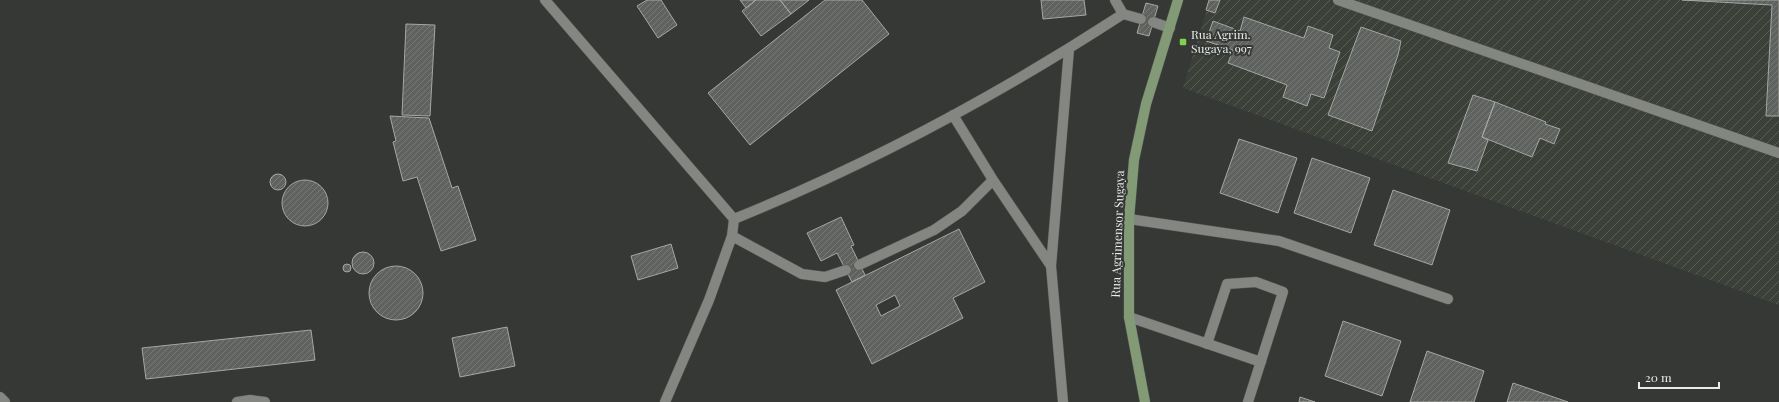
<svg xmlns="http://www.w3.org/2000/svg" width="1779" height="402" font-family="'Playfair Display',serif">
	<defs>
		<pattern id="industrial-furrows" width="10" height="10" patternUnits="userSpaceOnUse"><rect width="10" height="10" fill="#3b4138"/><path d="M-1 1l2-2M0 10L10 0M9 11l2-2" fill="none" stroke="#585d55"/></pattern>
		<pattern id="building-hatch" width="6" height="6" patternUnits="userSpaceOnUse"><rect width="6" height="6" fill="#60625f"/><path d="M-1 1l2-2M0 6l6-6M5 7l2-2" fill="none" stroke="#777976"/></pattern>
	</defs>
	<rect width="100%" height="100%" fill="#363835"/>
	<path fill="url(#industrial-furrows)" d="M1210,0H1779V305L1183,88Z"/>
	<path fill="url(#building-hatch)" stroke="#a4a7a3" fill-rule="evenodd" d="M647,0H661L677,25L658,38L637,6Z
		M740,0H756L746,8Z
		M756,0H780L791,14L761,36L742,11Z
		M780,0H809L791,14Z
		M825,0H862L889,34L750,145L708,93Z
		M1041,0H1084L1086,15L1043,19Z
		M1209,0H1220L1215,13L1206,10Z
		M1682,0H1779V116H1766L1772,5Z
		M1146,3L1158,6L1149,36L1137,33Z
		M1244,17L1304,38L1308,26L1333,35L1329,48L1340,52L1324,98L1311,94L1307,106L1283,97L1287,85L1228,63L1233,50L1206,41L1213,21L1240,31Z
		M406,24L435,25L430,116L402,115Z
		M1361,27L1401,41L1398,55L1372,131L1328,115Z
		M1473,95L1495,102L1482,137L1488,140L1477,171L1448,163Z
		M1495,102L1546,122L1545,124L1560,129L1554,144L1540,138L1532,157L1482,137Z
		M390,116L429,118L452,188L458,186L476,240L441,251L417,177L403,181L393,142L396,141Z
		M1239,139L1297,158L1278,213L1220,193Z
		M1312,158L1370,178L1351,233L1294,213Z
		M270 182a8 8 0 1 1 16 0a8 8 0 1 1-16 0Z
		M282 203a23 23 0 1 1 46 0a23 23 0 1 1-46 0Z
		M1393,190L1450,210L1432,265L1374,245Z
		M841,217L854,245L851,246L865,275L852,282L837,253L821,261L807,233Z
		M959,229L985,282L953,298L963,318L872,364L836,290ZM895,295L900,306L881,316L876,305Z
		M671,244L678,268L638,280L631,256Z
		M352 263a11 11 0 1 1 22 0a11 11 0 1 1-22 0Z
		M343 268a4 4 0 1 1 8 0a4 4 0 1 1-8 0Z
		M369 293a27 27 0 1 1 54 0a27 27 0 1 1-54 0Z
		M1343,321L1401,341L1382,396L1325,376Z
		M507,327L515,366L460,377L452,338Z
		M311,330L315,360L146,379L142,348Z
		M1427,351L1484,371L1474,402H1410Z
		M1513,383L1568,402H1507Z
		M1300,397L1315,402H1299Z"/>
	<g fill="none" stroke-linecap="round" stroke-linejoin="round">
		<defs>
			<path id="lane" d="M1338,0L1779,153
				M1129,219L1279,241L1448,299
				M1129,317L1261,362
				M1207,344L1227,284L1256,282L1283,292L1248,402"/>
			<path id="street" d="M545,0L734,219C870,164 1000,94 1123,14L1141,19
				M1115,0L1123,14
				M1153,22L1170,28
				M953,115L993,180L1051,266
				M732,236L802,274L825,277L846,270
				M859,265L934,230L962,211L993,180
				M0,397L5,402
				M237,402L250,400L265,402
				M665,402L709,300L732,236L734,219
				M1063,402L1051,266L1069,49"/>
			<path id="secondary" d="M1145,402L1129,317V219L1134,160L1146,104L1178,0"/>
		</defs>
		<use href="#lane" stroke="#525452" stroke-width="11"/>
		<use href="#street" stroke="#525452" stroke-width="11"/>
		<use href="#secondary" stroke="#525452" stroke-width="11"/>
		<use href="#lane" stroke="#848682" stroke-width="10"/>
		<use href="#street" stroke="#848682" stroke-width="10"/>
		<use href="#secondary" stroke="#839a76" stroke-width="10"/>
	</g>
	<rect fill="#81d050" stroke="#363835" stroke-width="1.5" x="1179" y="38" width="8" height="8" rx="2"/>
	<g text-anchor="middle" stroke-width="4" stroke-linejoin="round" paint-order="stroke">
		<g font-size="12" fill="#eaecea" stroke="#363835" text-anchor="start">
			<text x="1191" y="39">Rua Agrim.<tspan x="1191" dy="14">Sugaya, 997</tspan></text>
		</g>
		<g font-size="12" fill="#eaecea" stroke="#363835">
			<text transform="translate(1118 234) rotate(-88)" y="4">Rua Agrimensor Sugaya</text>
		</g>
	</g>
	<path d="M1639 382v6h80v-6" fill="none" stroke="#eaecea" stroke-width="2"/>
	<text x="1645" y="382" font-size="12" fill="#eaecea" stroke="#363835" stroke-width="3" paint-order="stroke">20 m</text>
</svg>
